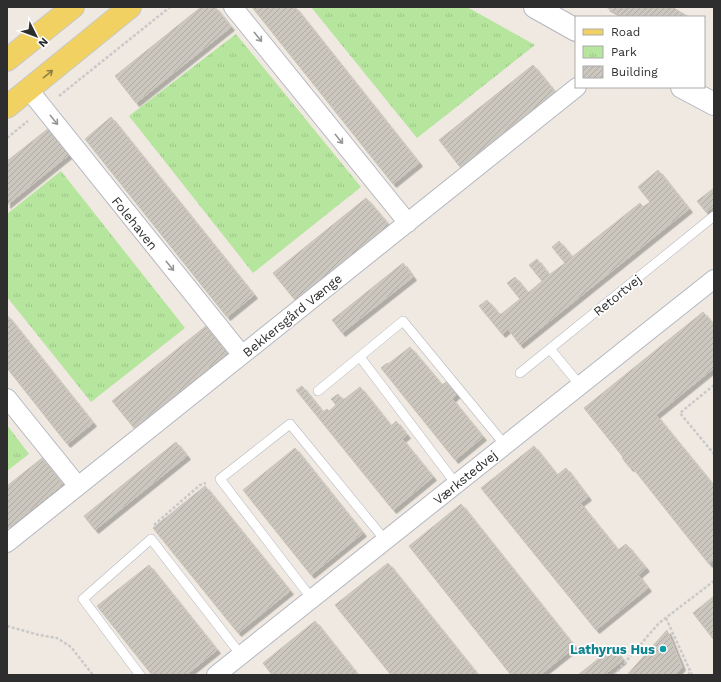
<svg xmlns="http://www.w3.org/2000/svg" width="721" height="682" font-family="'Work Sans',sans-serif">
	<defs>
		<pattern id="park-tufts" width="24" height="20" patternUnits="userSpaceOnUse"><rect width="24" height="20" fill="#b6e59e"/><path d="M3 7l-1-3M5 7V3M7 7l1-3M15 17l-1-3M17 17v-4M19 17l1-3" fill="none" stroke="#9dc588"/></pattern>
		<pattern id="building-hatch" width="6" height="6" patternUnits="userSpaceOnUse"><rect width="6" height="6" fill="#cbc7bf"/><path d="M-1 1l2-2M0 6l6-6M5 7l2-2" fill="none" stroke="#afaba4"/></pattern>
		<filter id="shadow"><feDropShadow dx="3.5" dy="3.5" stdDeviation="0" flood-color="#0004"/></filter>
	</defs>
	<rect width="100%" height="100%" fill="#efe9e1"/>
	<path fill="url(#park-tufts)" d="M311,7H467L535,45L417,138Z
		M236,34L361,187L253,273L129,116Z
		M61,171L185,328L91,402L7,297V214Z
		M7,425L29,454L7,471Z"/>
	<path fill="url(#building-hatch)" stroke="#cbc5ba" filter="url(#shadow)" d="M201,7H215L231,27L136,103L115,76Z
		M252,7H295L419,163L393,184Z
		M606,7H672L689,17H624Z
		M533,65L555,92L460,167L439,140Z
		M111,117L254,295L227,317L85,139Z
		M49,128L70,154L7,205V161Z
		M658,170L689,209L520,345L508,329L502,334L479,306L487,300L500,315L520,299L507,283L515,277L528,293L542,281L529,265L537,259L549,275L565,263L552,247L559,241L572,257L640,203L643,207L650,202L638,187Z
		M714,188V206L706,212L697,201Z
		M366,198L389,225L295,300L273,273Z
		M403,263L413,277L342,333L332,320Z
		M703,312L714,325V368L656,415L714,486V558L709,564L632,467L630,468L622,458L623,457L584,408Z
		M7,315L93,423L67,444L7,368Z
		M206,326L227,353L134,428L112,401Z
		M410,347L442,385L446,382L457,394L452,399L483,437L455,460L381,368L387,363L388,364Z
		M302,386L323,412L327,409L329,411L336,405L331,399L338,394L343,400L360,387L391,426L396,421L407,435L402,439L433,477L393,510L296,390Z
		M176,442L187,456L95,530L84,516Z
		M534,446L557,475L566,468L588,497L580,503L618,550L626,544L646,568L638,575L648,588L596,630L481,488Z
		M295,448L363,533L311,575L243,490Z
		M42,458L63,484L7,529V486Z
		M205,486L290,591L238,633L153,528Z
		M461,504L575,647L540,675H511L409,546Z
		M388,563L478,675H391L335,605Z
		M149,565L217,650L186,675H152L97,606Z
		M714,596V640L693,613Z
		M315,621L358,675H272L263,663Z
		M667,630L682,667L675,675H627Z
		M613,647L623,660L604,675H578Z"/>
	<g fill="none" stroke-linecap="round" stroke-linejoin="round">
		<defs>
			<path id="service" d="M550,349L580,385
				M360,357L456,484
				M520,373L714,216
				M318,391L403,321L505,445
				M312,599L220,479L290,424L385,540
				M140,675L83,599L151,539L241,655"/>
			<path id="minor" d="M233,7L408,223
				M29,90L242,355
				M7,398L78,486
				M7,543L577,87
				M216,675L714,279"/>
			<path id="tertiary" d="M535,7L576,30
				M682,87L714,104"/>
			<path id="primary" d="M7,60L73,7
				M7,107L130,7"/>
		</defs>
		<use href="#service" stroke="#b4b7c1" stroke-width="10"/>
		<use href="#minor" stroke="#b4b7c1" stroke-width="20"/>
		<use href="#tertiary" stroke="#b4b7c1" stroke-width="24"/>
		<use href="#primary" stroke="#c9c9c9" stroke-width="24"/>
		<path stroke="#c9c9c9" stroke-width="2.5" stroke-dasharray="3 2" stroke-linecap="butt" d="M59,96L170,7
			M7,138L28,121
			M714,385L680,413L714,454
			M154,525L200,485L206,483
			M666,618L692,675
			M7,626L39,635L57,638L71,647L93,675
			M614,675L659,623L714,581
			M688,675L690,672"/>
		<use href="#service" stroke="#fff" stroke-width="9"/>
		<use href="#minor" stroke="#fff" stroke-width="18"/>
		<use href="#tertiary" stroke="#fff" stroke-width="22"/>
		<use href="#primary" stroke="#f2d163" stroke-width="22"/>
	</g>
	<defs><path id="oneway-shaft" d="M-6 0H5M1.5-3L5.5 0L1.5 3" fill="none" stroke-width="1.6" stroke-linecap="round" stroke-linejoin="round"/></defs>
	<g stroke="#969696">
		<use href="#oneway-shaft" transform="translate(258 37) rotate(51)"/>
		<use href="#oneway-shaft" transform="translate(54 120) rotate(51)"/>
		<use href="#oneway-shaft" transform="translate(339 139) rotate(51)"/>
		<use href="#oneway-shaft" transform="translate(170 266) rotate(51)"/>
	</g>
	<use stroke="#908048" href="#oneway-shaft" transform="translate(48 74) rotate(-39)"/>
	<circle fill="#0f9aa8" stroke="#fff" stroke-width="1.5" cx="663" cy="649" r="4"/>
	<g text-anchor="middle" stroke-width="3.5" stroke-linejoin="round" paint-order="stroke">
		<g font-size="13" fill="#2e2e2e" stroke="#fff">
			<text transform="translate(135 223) rotate(51)" y="5">Folehaven</text>
			<text transform="translate(617 295) rotate(-39)" y="5">Retortvej</text>
			<text transform="translate(292 315) rotate(-39)" y="5">Bekkersgård Vænge</text>
			<text transform="translate(465 477) rotate(-39)" y="5">Værkstedvej</text>
		</g>
		<g font-size="13" font-weight="bold" fill="#0d838f" stroke="#fff" text-anchor="end">
			<text x="655" y="654">Lathyrus Hus</text>
		</g>
	</g>
	<rect width="721" height="682" fill="none" stroke="#2e2e2e" stroke-width="16"/>
	<rect x="575" y="16" width="130" height="72" fill="#ffffff" stroke="#ababab"/>
	<rect x="583" y="29" width="20" height="6" fill="#f2d163" stroke="#ababab"/>
	<text x="611" y="36" font-size="12" fill="#2e2e2e">Road</text>
	<rect x="583" y="46" width="20" height="12" fill="url(#park-tufts)" stroke="#ababab"/>
	<text x="611" y="56" font-size="12" fill="#2e2e2e">Park</text>
	<rect x="583" y="66" width="20" height="12" fill="url(#building-hatch)" stroke="#ababab"/>
	<text x="611" y="76" font-size="12" fill="#2e2e2e">Building</text>
	<g transform="translate(36 36) rotate(132)" stroke="#ffffff" stroke-width="3" paint-order="stroke">
	<path d="M0-3L7 15L0 10L-7 15Z" fill="#2e2e2e"/>
	<text y="-6" font-size="11" font-weight="bold" text-anchor="middle" fill="#2e2e2e">N</text>
	</g>
</svg>
